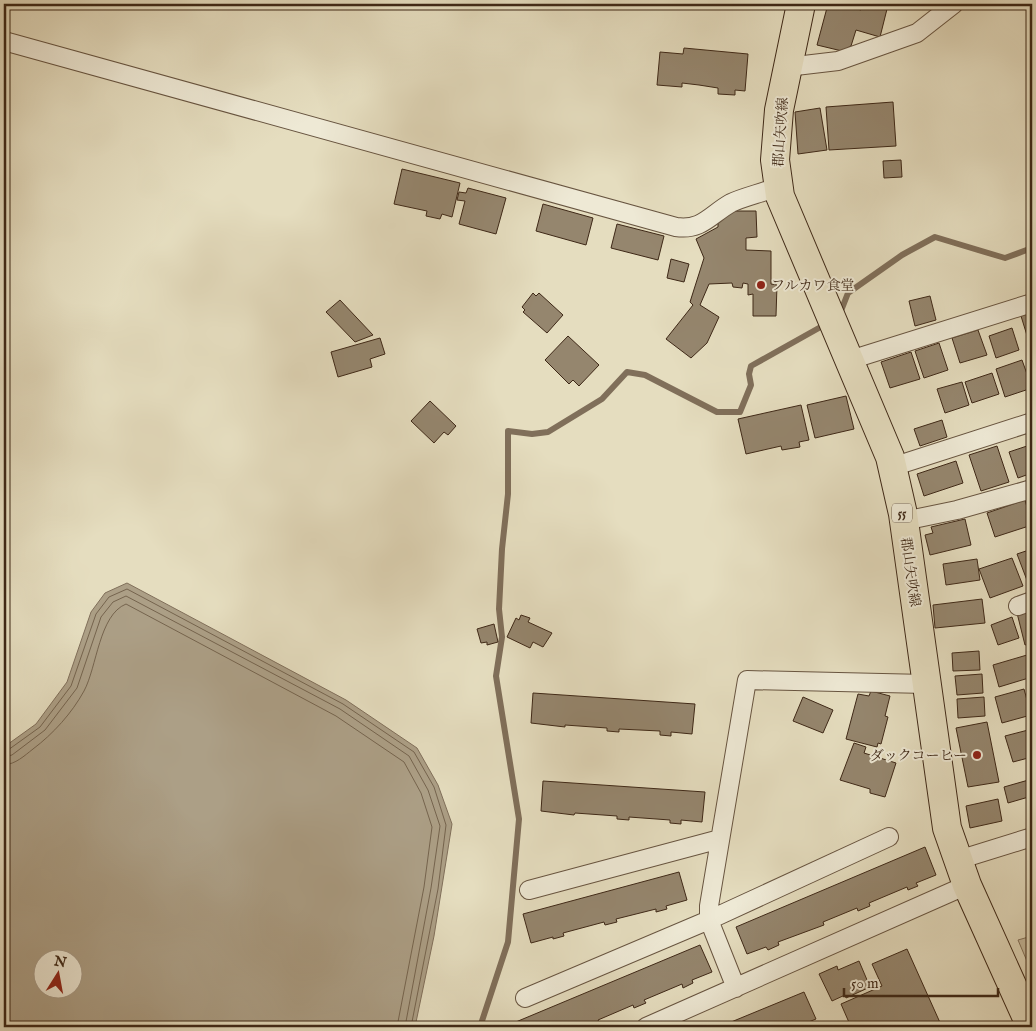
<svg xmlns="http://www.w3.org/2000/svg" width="1036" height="1031" font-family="'IM FELL English','Noto Serif JP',serif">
	<rect width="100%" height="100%" fill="#e5ddbf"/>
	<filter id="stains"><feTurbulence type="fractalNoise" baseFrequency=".004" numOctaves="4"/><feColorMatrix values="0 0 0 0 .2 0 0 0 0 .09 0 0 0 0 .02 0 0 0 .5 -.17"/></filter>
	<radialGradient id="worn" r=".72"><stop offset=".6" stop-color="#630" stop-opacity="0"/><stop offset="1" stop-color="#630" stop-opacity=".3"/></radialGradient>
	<path fill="#c9bea2" stroke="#84735c" d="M1032,936V973L1018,940Z"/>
	<path fill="#ac9f86" stroke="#806f5a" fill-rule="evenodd" d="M127,583L346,700L417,748L438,785L452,824L434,936L415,1027H4V747L36,724L67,682L91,612L105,593ZM42,958H72V988H42Z"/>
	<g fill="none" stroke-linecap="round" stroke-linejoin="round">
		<path stroke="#75644e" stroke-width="1" d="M4,751L8,750L40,727L71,686L96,614L109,597L127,589L343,704L414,752L434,787L446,825L438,889L411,1027
			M4,757L12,755L45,730L77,688L101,617L113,602L126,596L340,709L409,756L428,790L440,826L431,888L405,1027
			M4,765C16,764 24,756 33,749C53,734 72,713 84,691C97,667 99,615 126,604L336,716L404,762L421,793L432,827L424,887L397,1027"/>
		<path stroke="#806f5a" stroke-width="6" d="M1032,146L1030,158L1032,165
			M839,316L848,293L902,255L935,237L1005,258L1032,248
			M480,1027L508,942L519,819L496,676L502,637L499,609L502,549L508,494V431L532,434L548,432L602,399L627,372L645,375L717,412H740L751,385L749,374L751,366L826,324"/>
	</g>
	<path fill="#95866e" stroke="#3e2817" d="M828,4H838L861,10L863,4L887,9L880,37L856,30L851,46L842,51L817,45Z
		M684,48L748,54L745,91L735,90V95L718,94V88L699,85L682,83V87L657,85L660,52L683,54Z
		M893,102L896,146L829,150L826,107Z
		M820,108L827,150L798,154L795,112Z
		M901,160L902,177L884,178L883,161Z
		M402,169L460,183L452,217L442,214L440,219L426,216L427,211L394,204Z
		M468,188L506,198L496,234L459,224L465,201L457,200L459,192L466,193Z
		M543,204L593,218L586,245L536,231Z
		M732,211H756L757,237L746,238V250L771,251V284L777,285L776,316H753V294L748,295V284L743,283L742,288L733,287L732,283L709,284L700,305L719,317L707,343L691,358L666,339L693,305L690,302L704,258L696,239L718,227V221Z
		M617,224L664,236L658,260L611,248Z
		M671,259L689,264L684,282L667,278Z
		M533,293L536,296L539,293L563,315L547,333L523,312L525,310L522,307Z
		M930,296L936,320L915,326L909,301Z
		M340,300L373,335L355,342L326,312Z
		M1032,312V341L1029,342L1021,316Z
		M1012,328L1019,350L996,358L989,336Z
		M978,330L987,355L960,363L952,338Z
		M568,336L599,365L579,386L573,380L569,384L545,360Z
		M380,338L385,354L370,359L372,367L338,377L331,352Z
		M939,343L948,370L924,378L915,351Z
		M911,352L920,379L890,388L881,362Z
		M1022,360L1032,388L1005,397L996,369Z
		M992,373L999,394L972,403L965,382Z
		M962,382L969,405L945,413L937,389Z
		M846,396L854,429L815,438L807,405Z
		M430,401L456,426L448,435L444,432L434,443L411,421Z
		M801,405L809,440L799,442L800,447L782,450L781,446L746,454L738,419Z
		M942,420L947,437L920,446L914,429Z
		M1030,445L1032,452V473L1018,478L1009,452Z
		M997,446L1009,482L981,491L969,455Z
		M956,461L963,483L924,496L917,474Z
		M1025,500L1032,525L995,537L987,513Z
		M965,519L971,545L930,555L925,535L933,533L931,527Z
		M1032,549V581L1028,583L1017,554Z
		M1012,558L1023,586L990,598L979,569Z
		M977,559L980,580L946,585L943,564Z
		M982,599L985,623L935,628L933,605Z
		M1032,606V643L1025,645L1016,609Z
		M521,615L530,618L528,622L552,633L543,647L533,642L530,648L507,637L516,618L519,620Z
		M1012,617L1019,638L998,645L991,625Z
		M494,624L498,642L487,645V642L481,643L477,629Z
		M979,651L980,670L953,671L952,653Z
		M1027,655L1032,677L999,687L993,665Z
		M982,674L983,693L957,695L955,676Z
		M1024,689L1031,715L1002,723L995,697Z
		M871,691L890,696L885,716L888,717L881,744L878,743L877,747L846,739L858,694L869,696Z
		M533,693L695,704L692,734L671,732V736L660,735V731L619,729V732L607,731V728L565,725V727L531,723Z
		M803,697L833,710L823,733L793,721Z
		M984,697L985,716L958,718L957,699Z
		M987,722L999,782L968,787L956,728Z
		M1032,729V757L1013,762L1005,736Z
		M854,743L866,747L864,753L896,763L885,797L870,793V789L840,780Z
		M1032,779V796L1008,803L1004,787Z
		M543,781L705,792L702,822L681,820V824L670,823V820L629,817V820L617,819V816L575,813L574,815L541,811Z
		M998,799L1002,821L970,828L966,806Z
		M925,847L936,875L916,883L918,886L908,890L907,887L869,903L870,906L858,911L857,908L823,922L824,925L778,942L779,945L768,950L766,947L747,954L736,927Z
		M679,872L687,900L666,906L667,909L656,912V909L616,919L617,922L605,925L604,922L563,933L564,936L553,939V937L531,943L523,914Z
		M700,945L712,972L692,980L693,983L683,988L682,984L644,1000L646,1003L634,1008L633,1005L598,1020L599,1022L589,1026L588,1024L581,1027H513L511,1024Z
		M907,949L942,1027H851L841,1004L882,986L872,964Z
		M859,961L870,987L846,998L845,995L832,1001L819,974L837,966L838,970Z
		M804,992L816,1019L796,1027H719Z"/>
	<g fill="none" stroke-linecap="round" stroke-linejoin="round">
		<defs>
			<path id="minor" d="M4,41L676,227C702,231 711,214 731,203C743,197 766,192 779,186
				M787,67L838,61L917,33L954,4
				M850,360L1032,303
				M892,467L1032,422
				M904,521L957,510L1032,489
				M1018,606L1032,601
				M958,860L1032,837
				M529,890L720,839
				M736,988L709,920V906L747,680L926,684
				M525,998L709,920L889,837
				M646,1027L967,885"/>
			<path id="primary" d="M801,4L779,110L775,160L780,196L890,457L903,514L947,828L967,885L1031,1027"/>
		</defs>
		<use href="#minor" stroke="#685541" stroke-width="20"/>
		<use href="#primary" stroke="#3e2817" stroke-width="30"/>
		<use href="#minor" stroke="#eee9d5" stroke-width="18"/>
		<use href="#primary" stroke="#e5ddbf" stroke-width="28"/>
	</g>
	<g fill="#8f2418" stroke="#eee9d5" stroke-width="2">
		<circle cx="761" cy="285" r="5"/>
		<circle cx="977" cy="755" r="5"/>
	</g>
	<g text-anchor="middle" stroke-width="4" stroke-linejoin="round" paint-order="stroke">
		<rect fill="#eee9d5" stroke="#736250" stroke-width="1" x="892" y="503.5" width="20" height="19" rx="4"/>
		<g font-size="12" font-weight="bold" fill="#3e2817">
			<text x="902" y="517">55</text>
		</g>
		<g font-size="14" fill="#3e2817" stroke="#eee9d5">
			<text transform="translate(780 132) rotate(-86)" y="5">郡山矢吹線</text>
			<text transform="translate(911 572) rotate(82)" y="5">郡山矢吹線</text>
		</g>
		<g font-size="14" fill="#3e2817" stroke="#eee9d5" text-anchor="start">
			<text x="771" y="290">フルカワ食堂</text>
			<text x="967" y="760" text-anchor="end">ダックコーヒー</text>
		</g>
	</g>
	<rect width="1036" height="1031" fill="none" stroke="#e5ddbf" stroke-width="20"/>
	<rect x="5" y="5" width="1026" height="1021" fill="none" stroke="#3e2817" stroke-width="2.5"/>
	<rect x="10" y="10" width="1016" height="1011" fill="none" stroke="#3e2817"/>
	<g transform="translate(58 974) rotate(11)"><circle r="24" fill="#eee9d5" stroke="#a89c89"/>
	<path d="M0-4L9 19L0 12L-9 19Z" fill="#8f2418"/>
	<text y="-8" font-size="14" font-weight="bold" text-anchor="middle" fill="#3e2817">N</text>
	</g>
	<path d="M844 988v8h154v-8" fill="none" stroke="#3e2817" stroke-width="2.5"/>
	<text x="851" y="988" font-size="15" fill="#3e2817" stroke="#eee9d5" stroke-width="4" paint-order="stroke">50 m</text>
	<rect width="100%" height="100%" filter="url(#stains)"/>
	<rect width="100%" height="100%" fill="url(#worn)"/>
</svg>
